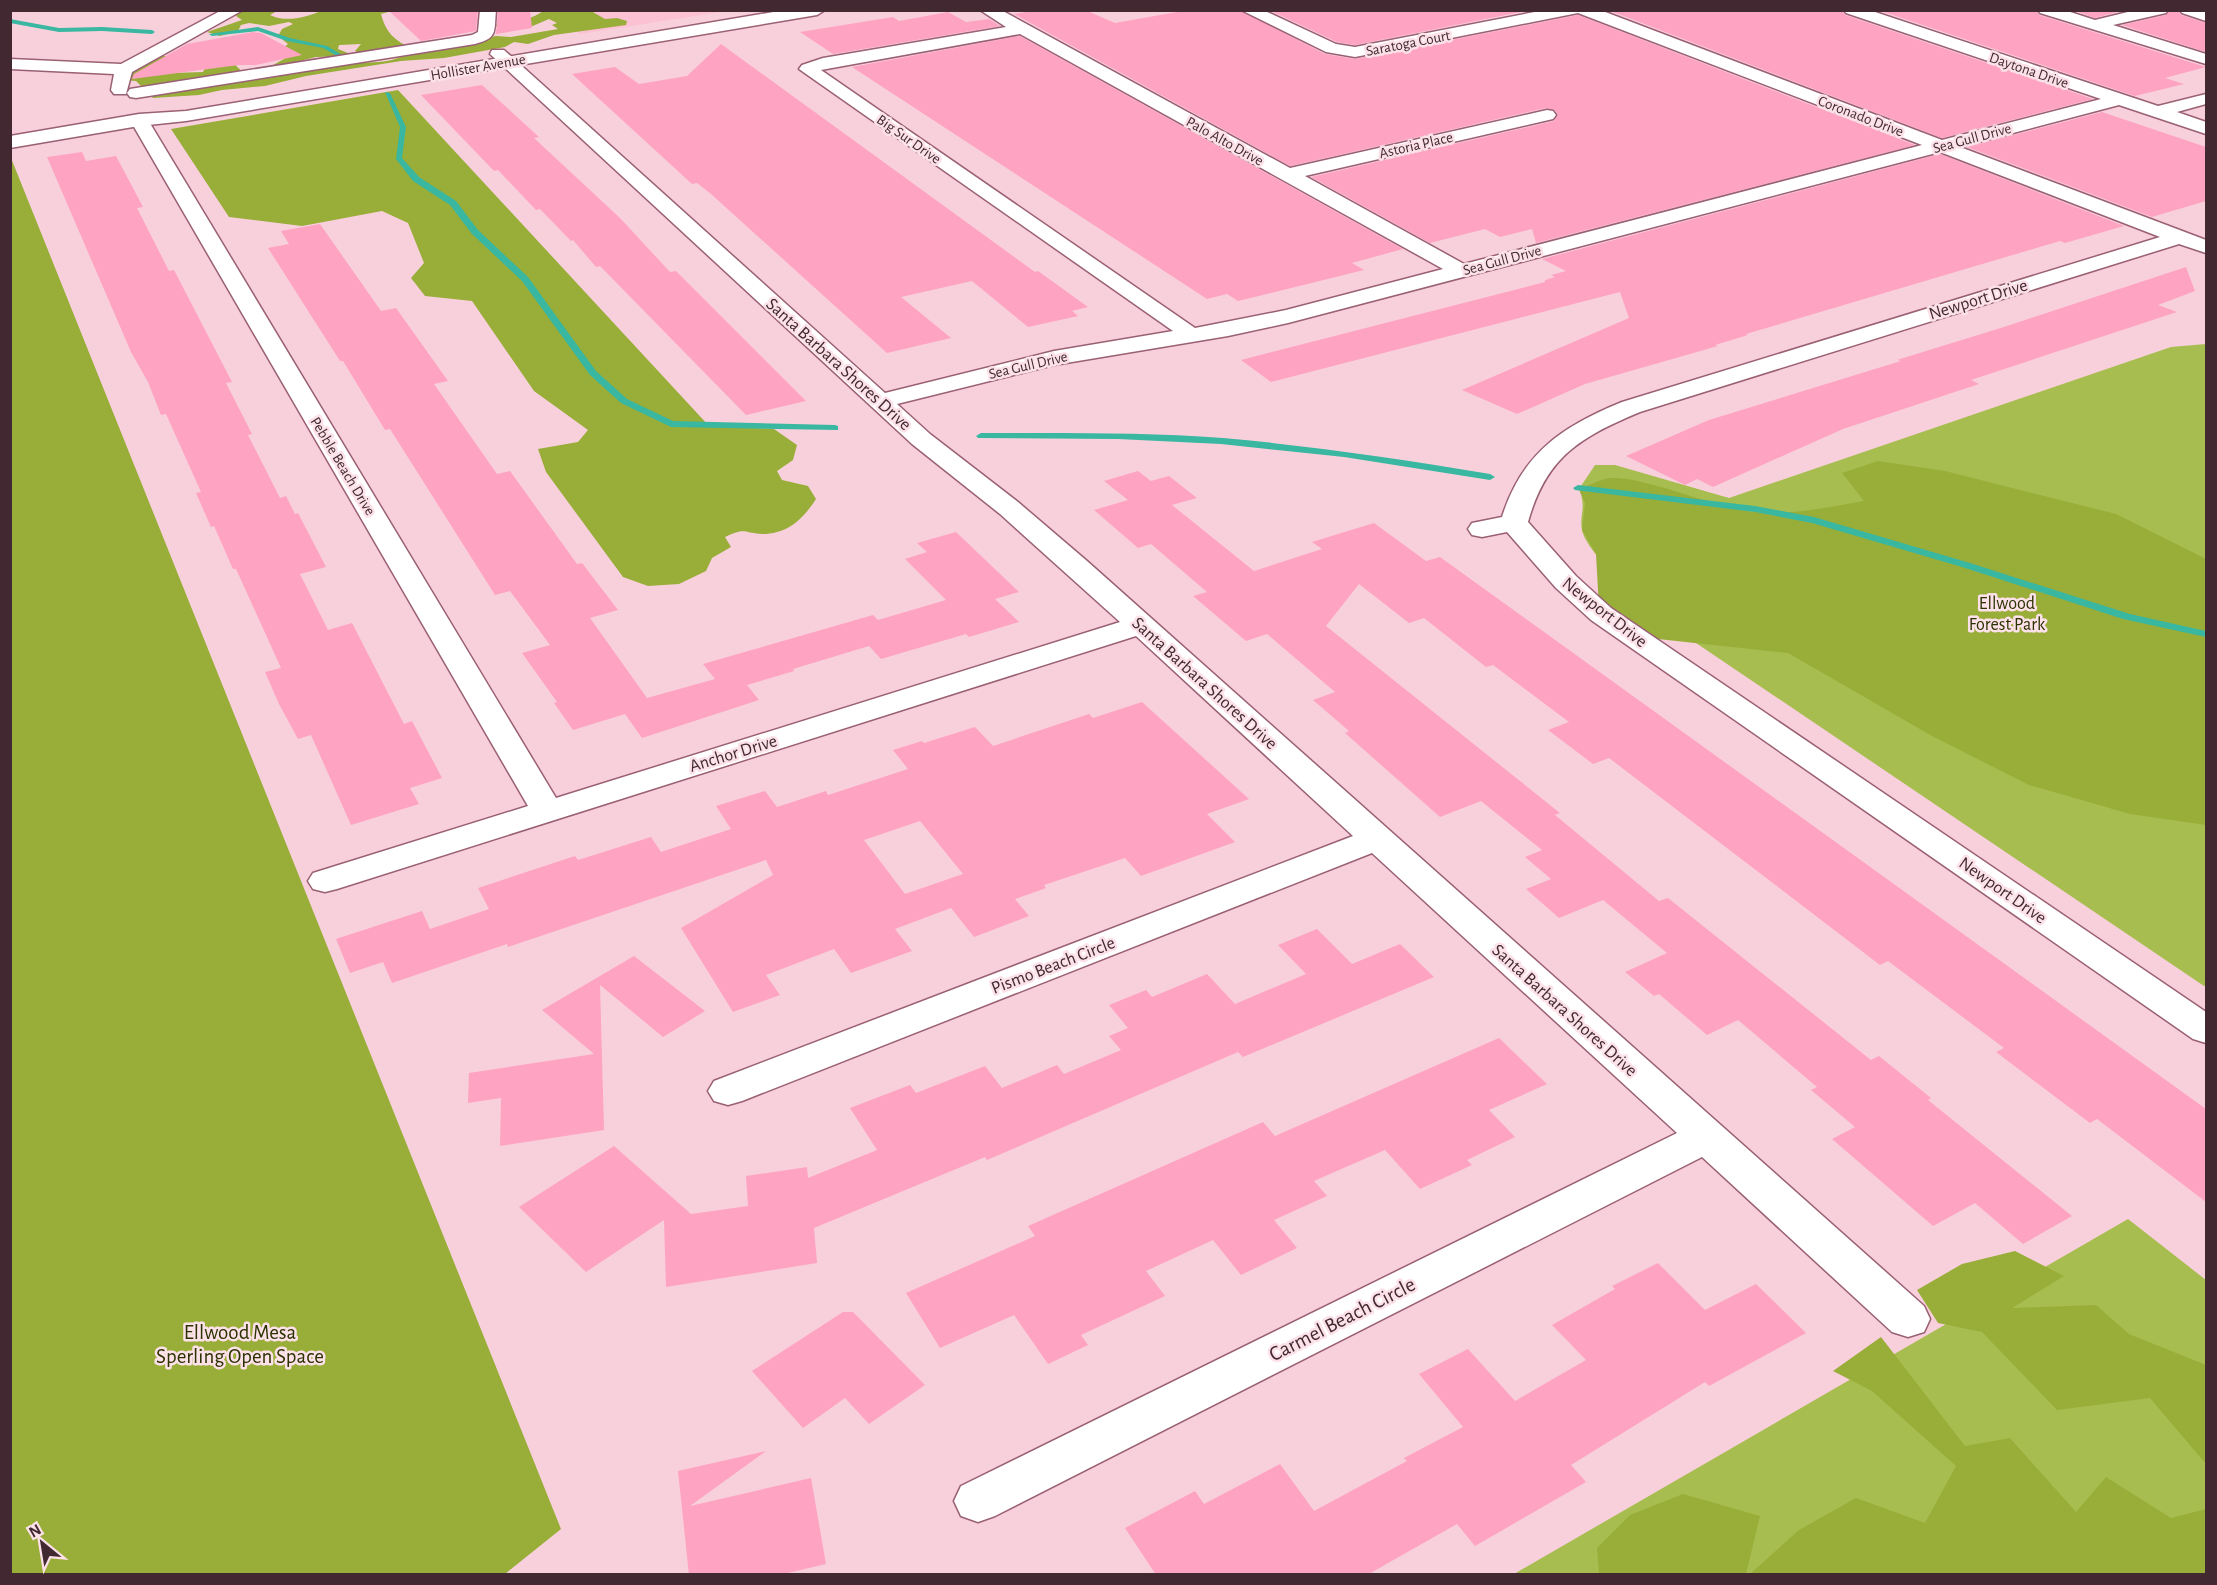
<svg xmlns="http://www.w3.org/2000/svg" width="2217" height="1585" font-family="'Alegreya Sans',sans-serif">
	<rect width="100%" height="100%" fill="#f8d0dc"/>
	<path fill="#fcc1d3" d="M571,11H727L580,34L572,27Z"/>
	<path fill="#a8bd50" d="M2206,344V985L2204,986L1659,618C1640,599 1587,554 1582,530C1579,514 1587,509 1579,489L1595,465H1615L1729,498L2171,347Z
		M2128,1219L2206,1280V1574H1514Z"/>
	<path fill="#99ad39" d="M250,11H277L270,15C286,23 306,17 321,11H392L381,14C385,31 395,42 412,48L361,54L355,51L361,44L339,45L338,49L348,53L347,56L316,57L266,69L291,55L280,50L288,44L278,36L282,29L293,24L289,22L269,26L249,23L241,25L238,31L220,36L207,32L242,20L236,16L237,12Z
		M543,11H591L605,19L617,18L627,21L626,25L554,35L528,44L514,42L505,47L444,58L401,61L306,76L265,86L222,90L199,95L153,98L136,81L123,80L113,67L158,55L176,58L173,73L203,72L206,66L234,63C239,70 247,76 257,76C284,78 309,71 336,65C358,60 390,67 409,52L496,36L511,37L558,29L552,25L557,23L549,19L528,28L492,26C509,21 529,22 543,11Z
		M398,90L709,426L774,429L797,445L793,460L777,471L782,480L808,486L816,499C803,519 788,534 762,534C743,533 746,527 725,537L731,547L712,558L706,571L679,584L648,586L623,577L546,472L538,449L578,442L588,430L534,391L472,301L425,296L411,278L424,263L408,223L382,211L302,226L229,217L171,129Z
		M11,158L561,1529L505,1574H11Z
		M1878,461L1945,471L2116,514L2206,559V825L2130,814L2029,785L1932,736L1788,653L1658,639L1599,608L1596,554L1582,530L1585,503L1579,489C1588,486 1597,481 1605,479C1633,471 1717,509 1754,512C1790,516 1828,507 1864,501L1842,473Z
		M2015,1251L2064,1276L2012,1308L2096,1305L2129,1334L2206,1365V1464L2150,1398L2057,1410L1982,1332L1938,1323L1917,1290L1962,1264Z
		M1881,1337L1965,1446L2010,1438L2076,1512L2106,1477L2171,1518L2206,1509V1574H1750L1799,1530L1856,1498L1925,1523L1956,1466L1872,1391L1833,1371Z
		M1683,1494L1760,1516L1746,1574H1599L1597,1548L1630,1515Z"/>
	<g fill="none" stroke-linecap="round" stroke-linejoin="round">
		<path fill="#39b7a1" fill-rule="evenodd" d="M10,19L59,28L102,27L152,30L155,32L152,34L102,31L59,32L10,23Z
			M258,27L290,38L327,46L344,56L339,57L323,48L287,41L258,31L212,36L209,34Z
			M385,92L390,93L406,127L402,158L419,177L456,201L478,230L528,277L596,371L627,399L673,421L835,425L838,426V430L671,427L621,403L590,375L522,281L472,234L450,205L413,181L396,159L400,127Z
			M981,433C1062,433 1143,432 1223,438C1313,446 1401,459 1490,474L1495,477L1490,480L1344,457L1221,444L1118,439L978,438L976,436Z
			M1578,485L1755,506L1814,517L1970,563L2130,614L2206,631V637L2123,619L1962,567L1812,523L1755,512L1575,490L1573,488Z"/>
	</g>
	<path fill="#fea3c1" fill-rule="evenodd" d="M388,10H478L476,31L421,41Z
		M498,10H530L532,28L496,34Z
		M1037,10H1085L1115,23L1188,10H1239L1325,54L1355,59L1578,15L1915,145L1536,243L1532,229L1500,237L1485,229L1430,243L1311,177L1554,121L1558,115L1555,110L1546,108L1290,166L1014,14Z
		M1269,10H1531L1355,45L1337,42Z
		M1608,10H1842L1845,15L2093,99L1942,138Z
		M1878,10H2036L2039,15L2206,67L2165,78L2184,84L2135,96Z
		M2073,10H2124L2095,18Z
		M2170,10H2178L2181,15L2206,23V52L2122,25L2166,15Z
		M948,12L966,22L989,19L1000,26L833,54L800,32L893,17L899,21Z
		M253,32L261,33L302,55L256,65H239L132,79L134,74L187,44Z
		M1020,36L1403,249L1352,263L1364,270L1238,301L1227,294L1207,299L852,67Z
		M721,44L1035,272L1038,271L1088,307L1072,311L1078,316L1028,327L972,281L901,297L951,338L887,353L711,194L697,183L692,184L572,74L615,67L639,84L687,76Z
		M482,85L539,137L534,138L620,218L670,272L676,271L806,401L746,415L600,266L596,267L573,240L571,241L540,209L536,210L498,170L494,171L421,95Z
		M2102,112L2206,147V201L2152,217L1967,147Z
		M82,152L86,161L116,156L143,207L137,208L169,271L174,270L232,382L226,383L252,434L248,435L280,498L286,496L295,514L298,513L326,567L300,574L328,630L352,623L404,724L412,721L442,778L410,788L419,804L351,825L311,735L298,739L279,704L265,672L281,668L236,569H233L214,526L211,527L196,493L201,492L166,414L161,415L148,382L131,352L47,157Z
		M1940,154L2124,226L2065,243L2060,241L1746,334L1748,335L1715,345L1718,346L1585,384L1517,414L1462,390L1629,318L1620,292L1271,382L1241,360L1545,282V280L1555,277L1551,275L1566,271L1542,259Z
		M320,224L381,311L396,308L448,381L434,384L497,474L510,471L577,564L582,563L618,610L590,618L647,698L715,679L703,664L873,615L878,620L946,600L905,559L927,552L917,543L956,532L1019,592L995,599L1019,622L969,637L966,634L881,659L869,646L793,669L794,671L747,685L759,700L642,738L625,714L573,730L554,703L557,702L522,653L550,645L510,591L495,595L390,429L385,430L343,361H340L268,248L289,244L281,231Z
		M2186,267L2195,291L2158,305L2177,312L1971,380L1979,384L1843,429L1713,487L1697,479L1685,485L1626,456L1709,420L1901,361L1897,360L2007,326Z
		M1138,471L1151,481L1169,476L1197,498L1172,505L1254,571L1322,549L1312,542L1374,523L1426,561L1440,557L2206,1109V1202L2097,1119L2090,1123L1996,1052L2004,1048L1888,961L1880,965L1609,758L1593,764L1548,730L1569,722L1493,665L1486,667L1424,618L1409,623L1359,584L1326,626L1560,813L1555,815L1659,901L1668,898L1871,1060L1879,1056L1931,1098L1928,1100L2072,1216L2023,1244L1975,1203L1933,1226L1832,1139L1855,1127L1811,1090L1817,1087L1738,1020L1707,1035L1659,994L1654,996L1625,972L1667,953L1603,900L1559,918L1526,889L1551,879L1525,857L1542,850L1481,801L1440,817L1345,733L1349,731L1313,700L1335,692L1267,634L1246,641L1193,596L1207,592L1151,544L1138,548L1094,510L1128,500L1104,481Z
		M1142,702L1249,799L1207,814L1235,842L1141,876L1125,858L1044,885L1046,888L1015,899L1029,916L974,937L951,908L895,929L912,951L851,973L834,949L766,975L780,995L733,1012L681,928L773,875L766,860L508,947L507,944L392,983L383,962L350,973L336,939L422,911L430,929L489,909L478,888L575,856L578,860L651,837L661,852L731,829L716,806L765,791L777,807L826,791L828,795L908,769L893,750L922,741L924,743L975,727L993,746L1089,714L1093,718ZM920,821L963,874L905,894L864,840Z
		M1317,929L1352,964L1400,944L1434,977L1243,1057L1238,1052L987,1160L985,1157L814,1228L817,1263L666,1287L664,1220L586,1272L519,1207L614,1146L691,1214L748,1206L746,1176L807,1167L808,1178L877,1150L850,1108L910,1085L916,1093L985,1066L1002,1088L1057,1065L1064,1074L1121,1050L1109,1036L1128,1028L1109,1005L1146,990L1152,997L1207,974L1235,1004L1306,974L1278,945Z
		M634,956L705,1011L663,1037L600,985L604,1130L500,1146L501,1098L468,1103L469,1073L594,1054L542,1010Z
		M1499,1038L1547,1084L1489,1110L1515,1137L1467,1160L1472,1165L1420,1189L1385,1150L1314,1181L1327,1196L1274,1220L1297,1248L1241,1275L1213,1240L1146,1271L1165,1296L1081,1335L1088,1345L1048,1364L1014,1315L940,1348L906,1293L1035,1236L1028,1226L1263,1122L1275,1136Z
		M1658,1263L1705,1310L1756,1284L1806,1333L1709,1386L1705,1382L1571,1465L1586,1482L1475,1546L1457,1524L1367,1575H1156L1125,1528L1195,1491L1204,1504L1280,1464L1314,1511L1407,1461L1404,1458L1463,1427L1419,1374L1468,1349L1515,1401L1586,1360L1552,1325L1615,1289L1612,1286Z
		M843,1312H853L925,1385L869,1424L845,1398L803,1428L752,1371Z
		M766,1451L690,1506L811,1478L826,1564L779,1575H689L678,1471Z"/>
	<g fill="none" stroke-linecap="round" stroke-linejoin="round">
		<defs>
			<path id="minor" d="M222,10H243L132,72L126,94H114L111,90L114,74L10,69V59L121,64Z
				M480,10H496C494,32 498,38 475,44L136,98L130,97L127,93L130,89L136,88L472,35L478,32Z
				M980,10H1001L1290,168L1547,110L1553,111L1556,115L1553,119L1305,176L1464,264L1922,145L1578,13L1355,57L1326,52L1241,10H1263L1336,44L1355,47L1545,10H1600L1942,140L2101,99L1846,13L1844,10H1869L2158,106L2206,94V104L2177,112L2206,122V134L2119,105L1960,147L2206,240V253L2179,244L1640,412C1580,437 1546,457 1528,522L1576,576L1611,608L2206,1012V1043L2193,1039L1591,620L1556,588L1507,532L1482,537L1472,535L1468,529L1472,523L1502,517C1522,453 1563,426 1622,402L2160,237L1940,152L1288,323L1228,336L1054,365L897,404L930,434L1018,502L1087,561L1924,1306L1930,1319L1924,1332L1908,1337L1892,1332L1702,1157L995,1516L978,1522L961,1516L954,1501L961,1486L1677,1133L1372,853L742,1101L728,1105L714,1101L708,1091L714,1081L1353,836L1136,636L337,889L325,892L313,889L308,881L313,873L528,806L130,120L132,116H146L148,120L556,798L1120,622L1000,514L912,444L490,54L492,50H504L885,393L1054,351L1173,331L799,69L802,65L823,58L1006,27ZM1020,34L1443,269L1286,310L1195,328L821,70Z
				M2038,10H2064L2095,20L2136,10H2168L2166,13L2113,25L2206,54V64L2040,13Z
				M2180,10L2206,11V21L2182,13Z"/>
			<path id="secondary" d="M785,10H825L817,15L186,121L139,126L10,148V136L139,114L186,111Z"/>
		</defs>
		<use href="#minor" stroke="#9a6073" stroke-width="3"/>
		<use href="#secondary" stroke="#9a6073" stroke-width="3"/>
		<use href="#minor" fill="#fff" fill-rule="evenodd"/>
		<use href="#secondary" fill="#fff" fill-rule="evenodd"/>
	</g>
	<g text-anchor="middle" stroke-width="5" stroke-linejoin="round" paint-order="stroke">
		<g font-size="15" fill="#422931" stroke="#fce1e9">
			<text transform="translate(1408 43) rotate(-11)" y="5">Saratoga Court</text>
			<text transform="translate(478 67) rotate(-10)" y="5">Hollister Avenue</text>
			<text transform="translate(2029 70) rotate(19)" y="5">Daytona Drive</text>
			<text transform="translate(1861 116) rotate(21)" y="5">Coronado Drive</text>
			<text transform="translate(1972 138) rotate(-15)" y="5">Sea Gull Drive</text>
			<text transform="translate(909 139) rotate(35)" y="5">Big Sur Drive</text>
			<text transform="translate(1225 141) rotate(29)" y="5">Palo Alto Drive</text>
			<text transform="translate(1416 145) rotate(-13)" y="5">Astoria Place</text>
			<text transform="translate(1502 260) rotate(-15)" y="5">Sea Gull Drive</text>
			<text transform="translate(1028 365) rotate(-13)" y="5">Sea Gull Drive</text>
			<text transform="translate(343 466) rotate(59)" y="5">Pebble Beach Drive</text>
		</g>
		<g font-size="18" fill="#422931" stroke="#fce1e9">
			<text transform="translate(1978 299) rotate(-17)" y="6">Newport Drive</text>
			<text transform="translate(839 364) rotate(42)" y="6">Santa Barbara Shores Drive</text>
			<text transform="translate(1605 612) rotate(38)" y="6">Newport Drive</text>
			<text transform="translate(1205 683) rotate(42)" y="6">Santa Barbara Shores Drive</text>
			<text transform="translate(733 753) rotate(-17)" y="6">Anchor Drive</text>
			<text transform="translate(2003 890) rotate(35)" y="6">Newport Drive</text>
			<text transform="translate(1053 965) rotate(-21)" y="6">Pismo Beach Circle</text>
			<text transform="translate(1565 1010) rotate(42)" y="6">Santa Barbara Shores Drive</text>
		</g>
		<g font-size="18" fill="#2a3201" stroke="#fce1e9">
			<text x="2007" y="609">Ellwood<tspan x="2007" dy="21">Forest Park</tspan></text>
		</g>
		<g font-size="21" fill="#422931" stroke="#fce1e9">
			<text transform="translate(1342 1319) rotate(-27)" y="7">Carmel Beach Circle</text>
		</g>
		<g font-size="21" fill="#2a3201" stroke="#fce1e9">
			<text x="240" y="1339">Ellwood Mesa<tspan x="240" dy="24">Sperling Open Space</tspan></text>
		</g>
	</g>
	<rect width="2217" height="1585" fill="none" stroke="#422931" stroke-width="24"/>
	<g transform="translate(42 1543) rotate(330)" stroke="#fce1e9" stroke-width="4.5" paint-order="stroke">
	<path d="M0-4.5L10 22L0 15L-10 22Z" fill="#422931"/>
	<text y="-9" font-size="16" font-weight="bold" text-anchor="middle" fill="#422931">N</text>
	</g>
</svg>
